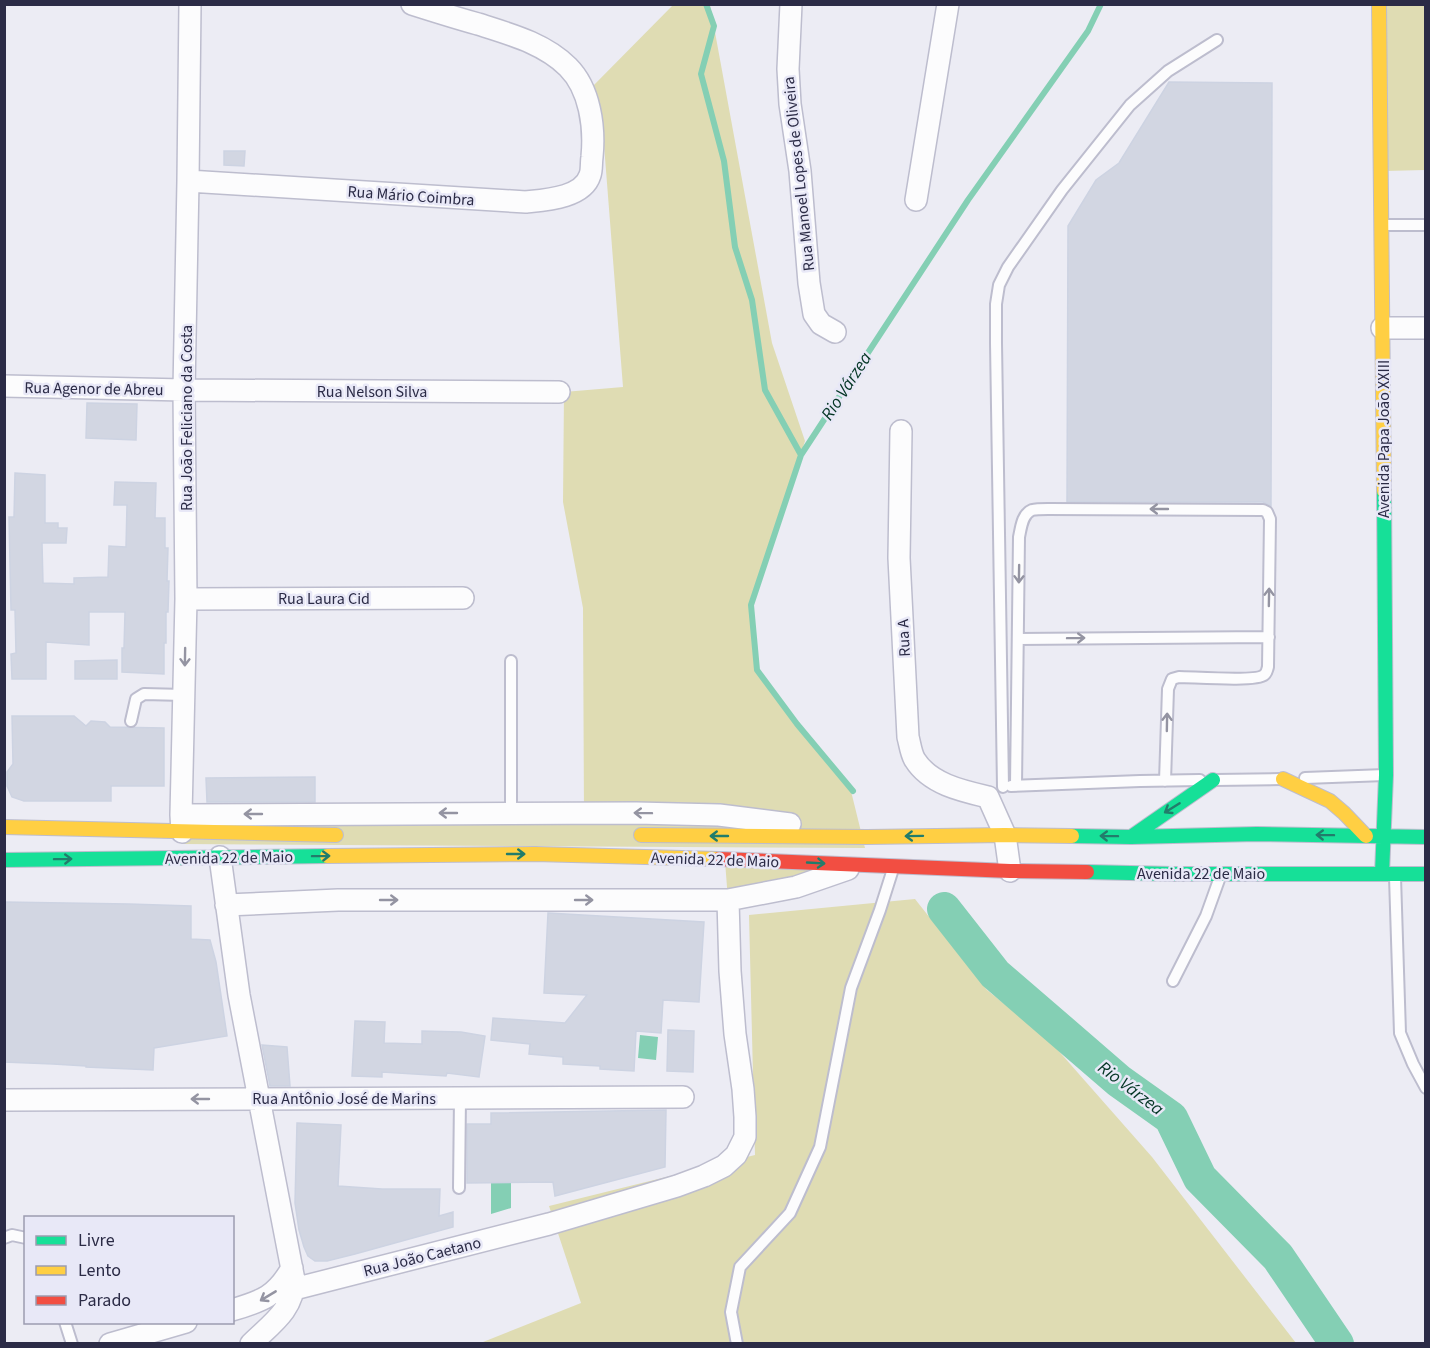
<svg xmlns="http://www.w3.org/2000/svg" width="1430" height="1348" font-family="'Source Sans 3',sans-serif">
	<rect width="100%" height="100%" fill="#ececf4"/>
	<path fill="#dfdcb3" d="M673,5H710L772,343L805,441L751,605L757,670L797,724L850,787L865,848L182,844L183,818H584L583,608L563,502L564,392L623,387L604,145L592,87Z
		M1380,5H1425V170L1385,171Z
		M725,861L844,870L728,900Z
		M915,899L987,990L1049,1040L1152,1157L1296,1343L478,1344L581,1303L549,1206L755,1155L749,915Z"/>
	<path fill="#84cfb4" d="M640,1035L658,1037L656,1060L638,1058Z
		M491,1182L511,1183V1208L491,1214Z"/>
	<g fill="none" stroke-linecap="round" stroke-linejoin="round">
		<path stroke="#84cfb4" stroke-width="6" d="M706,4L714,26L701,74L724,161L735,247L752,300L765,390L801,455
			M853,791L797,724L757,670L751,605L801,455L968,200L1088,31L1101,4"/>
		<path stroke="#84cfb4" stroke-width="34" d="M944,909L995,974L1119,1081L1171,1118L1200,1178L1278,1257L1337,1344"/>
	</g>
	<path fill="#d2d6e2" stroke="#cdd3e2" stroke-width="1.5" d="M1169,82L1272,83L1271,506L1263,502H1067L1068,226L1096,180L1119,163Z
		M224,151H245L244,166L224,165Z
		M87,403L137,404L136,440L86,438Z
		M15,473L45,475V523H58V528H67L66,543H42L43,583L74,584V578L108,577L109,546L126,547L127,505H114L115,482L156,483L155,518H165V548H168L167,581H169L168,612H166V643H164V674L122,672V648H124L125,612H89V645L46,642V679H12L11,654L16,653L15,610H11L9,517H14Z
		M117,660V679H75V661Z
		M12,716H74L86,726L91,721L105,722L110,727L164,728V786H111V801H24L12,797L7,786V772L13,764Z
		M315,777V802H207L206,778Z
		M4,902L129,904L191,906V939L210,940L216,962L227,1036L154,1048L153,1070L86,1067V1066L53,1064L4,1062Z
		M548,913L704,922L699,1002L663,1000L661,1033L636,1031L634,1071L600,1069V1066L563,1064V1057L529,1054L530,1044L491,1040L493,1018L565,1023L587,995L544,993Z
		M355,1021L385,1022L384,1043L422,1044V1031L461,1032L485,1036L479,1077L447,1073L446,1076L382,1072V1077L352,1076Z
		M668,1030L694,1031L693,1072L667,1071Z
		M262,1045L287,1047L290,1086H270Z
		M666,1110L665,1167L555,1196L553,1182L467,1183V1124H491V1113Z
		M297,1123L341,1125L338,1186L382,1189H440L439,1216L453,1212V1227L355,1254L327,1261H315L308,1256L304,1247L299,1230L295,1203Z"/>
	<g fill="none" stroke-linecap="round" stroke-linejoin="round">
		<defs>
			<path id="lane" d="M1384,225H1426
				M1018,639L1269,637
				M131,721L136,699L144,694L184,695
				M1305,778L1385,775
				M1215,780L1281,779
				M1016,785L1019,537C1021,528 1022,514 1032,510C1036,509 1043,509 1048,509L1263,510L1267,512L1270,519L1268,667C1267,670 1267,673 1264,675C1256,682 1193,677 1179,677L1172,679L1168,689L1165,781
				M1011,786L1140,781L1200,780
				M1003,787L996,343V304L999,285L1008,267L1062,190L1130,105L1168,71L1217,40
				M511,812V661
				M1395,877L1400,1033L1413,1064L1426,1088
				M1173,981L1206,916L1220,877
				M459,1188L460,1098
				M4,1238L12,1235L26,1238
				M65,1322L72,1344
				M737,1344L731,1312L740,1267L790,1213L820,1147L851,988L880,910L893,869"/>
			<path id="street" d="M791,4L788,69L790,104L800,171L809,283L814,314L821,324L835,332
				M188,181L526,202C545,200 583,198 590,175C592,170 591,163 592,157C595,127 590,89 568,67C544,43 509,34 478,24C456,18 434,11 412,4
				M916,200L948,4
				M1382,328H1426
				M4,386L184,390L559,392
				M901,431L899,558L908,737C910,744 911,754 915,760C930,784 962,791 988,797L1005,835L1010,871
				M186,599L463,598
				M181,815L636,813L719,815L790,824
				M182,832L181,815L186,599L184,390L188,181L190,4
				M220,857L239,995L294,1280C294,1310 270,1325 251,1344
				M226,905L338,900H728L796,887L848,869
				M4,1100L683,1097
				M294,1289L549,1224L677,1186L704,1176L724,1166L736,1155L745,1137V1117L743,1089L735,1034L730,971L728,900
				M232,1310C263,1301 276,1296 292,1268
				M110,1344L186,1322"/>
			<path id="fast" d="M1072,836L1131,837L1257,834L1426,837
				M1131,837L1213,780
				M4,860L327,856
				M1087,872L1173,874H1426
				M1382,874L1386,775L1384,491"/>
			<path id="slow" d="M1379,4L1384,491
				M1283,779L1330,801L1344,813L1366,836
				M4,827L336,835
				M641,835L867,837L1005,835L1072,836
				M327,856L535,854L719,859"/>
			<path id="jam" d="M719,859L1010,871L1087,872"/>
		</defs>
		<use href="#lane" stroke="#bdbdce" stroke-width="14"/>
		<use href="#street" stroke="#bdbdce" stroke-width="24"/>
		<use href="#fast" stroke="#bdbdce" stroke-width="16"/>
		<use href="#slow" stroke="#bdbdce" stroke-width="16"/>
		<use href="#jam" stroke="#bdbdce" stroke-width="16"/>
		<use href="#lane" stroke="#fcfcfd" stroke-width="10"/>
		<use href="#street" stroke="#fcfcfd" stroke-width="21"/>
		<use href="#fast" stroke="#16e098" stroke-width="14"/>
		<use href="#slow" stroke="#ffcf43" stroke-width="14"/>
		<use href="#jam" stroke="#f24e42" stroke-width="14"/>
	</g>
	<defs><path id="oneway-shaft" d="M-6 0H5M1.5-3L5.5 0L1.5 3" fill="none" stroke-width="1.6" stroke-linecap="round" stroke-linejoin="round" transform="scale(1.5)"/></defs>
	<g stroke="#9494a2">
		<use href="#oneway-shaft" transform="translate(1159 509) rotate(-180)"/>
		<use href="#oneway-shaft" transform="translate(1019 574) rotate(91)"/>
		<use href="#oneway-shaft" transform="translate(1269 597) rotate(-89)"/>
		<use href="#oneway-shaft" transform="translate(1076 638) rotate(-1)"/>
		<use href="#oneway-shaft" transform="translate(185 657) rotate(91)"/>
		<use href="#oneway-shaft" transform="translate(1167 722) rotate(-89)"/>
		<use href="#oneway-shaft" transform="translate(448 813) rotate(180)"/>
		<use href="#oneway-shaft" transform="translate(643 813) rotate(-179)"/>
		<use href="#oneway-shaft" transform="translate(253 814) rotate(180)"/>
		<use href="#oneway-shaft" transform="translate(389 900)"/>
		<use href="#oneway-shaft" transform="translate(584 900)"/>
		<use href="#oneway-shaft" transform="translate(200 1099) rotate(180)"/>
		<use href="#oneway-shaft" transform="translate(268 1296) rotate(149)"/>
	</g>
	<g stroke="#227c6b">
		<use href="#oneway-shaft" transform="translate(1172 808) rotate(148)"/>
		<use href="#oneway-shaft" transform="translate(1325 835) rotate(-179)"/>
		<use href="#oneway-shaft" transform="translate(719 836) rotate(-180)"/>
		<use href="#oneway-shaft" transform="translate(914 836) rotate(179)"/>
		<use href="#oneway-shaft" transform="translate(1109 836) rotate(-179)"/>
		<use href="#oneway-shaft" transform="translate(516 854)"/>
		<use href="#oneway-shaft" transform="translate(321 856) rotate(-1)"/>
		<use href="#oneway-shaft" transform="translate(63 859) rotate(-1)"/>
		<use href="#oneway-shaft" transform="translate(816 863) rotate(3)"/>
	</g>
	<g text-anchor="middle" stroke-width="5" stroke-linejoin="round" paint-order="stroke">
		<g font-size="16" fill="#2b2b46" stroke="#e8e8f7">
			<text transform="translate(798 174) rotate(-96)" y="6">Rua Manoel Lopes de Oliveira</text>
			<text transform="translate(411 195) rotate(4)" y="6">Rua Mário Coimbra</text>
			<text transform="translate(94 388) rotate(1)" y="6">Rua Agenor de Abreu</text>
			<text x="372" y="397">Rua Nelson Silva</text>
			<text transform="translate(186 418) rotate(-90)" y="6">Rua João Feliciano da Costa</text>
			<text transform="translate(1383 439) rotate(-90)" y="6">Avenida Papa João XXIII</text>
			<text x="324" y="604">Rua Laura Cid</text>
			<text transform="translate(903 638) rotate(-93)" y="6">Rua A</text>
			<text transform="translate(229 857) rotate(-1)" y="6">Avenida 22 de Maio</text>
			<text transform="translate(715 859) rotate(2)" y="6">Avenida 22 de Maio</text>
			<text x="1201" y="879">Avenida 22 de Maio</text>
			<text x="344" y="1104">Rua Antônio José de Marins</text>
			<text transform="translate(422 1256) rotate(-14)" y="6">Rua João Caetano</text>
		</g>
		<g font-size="18" font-style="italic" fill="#033524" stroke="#e8e8f7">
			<text transform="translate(846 386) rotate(-57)" y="6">Rio Várzea</text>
			<text transform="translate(1131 1088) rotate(37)" y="6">Rio Várzea</text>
		</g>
	</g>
	<rect width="1430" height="1348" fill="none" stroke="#2b2b46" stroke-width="12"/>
	<rect x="24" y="1216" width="210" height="108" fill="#e8e8f7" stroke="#9c9cb0" stroke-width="1.5"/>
	<rect x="36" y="1236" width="30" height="9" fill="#16e098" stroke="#9c9cb0" stroke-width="1.5"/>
	<text x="78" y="1246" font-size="18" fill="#2b2b46">Livre</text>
	<rect x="36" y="1266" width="30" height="9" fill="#ffcf43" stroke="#9c9cb0" stroke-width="1.5"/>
	<text x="78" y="1276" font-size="18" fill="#2b2b46">Lento</text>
	<rect x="36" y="1296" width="30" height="9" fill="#f24e42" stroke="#9c9cb0" stroke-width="1.5"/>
	<text x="78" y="1306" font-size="18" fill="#2b2b46">Parado</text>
</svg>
